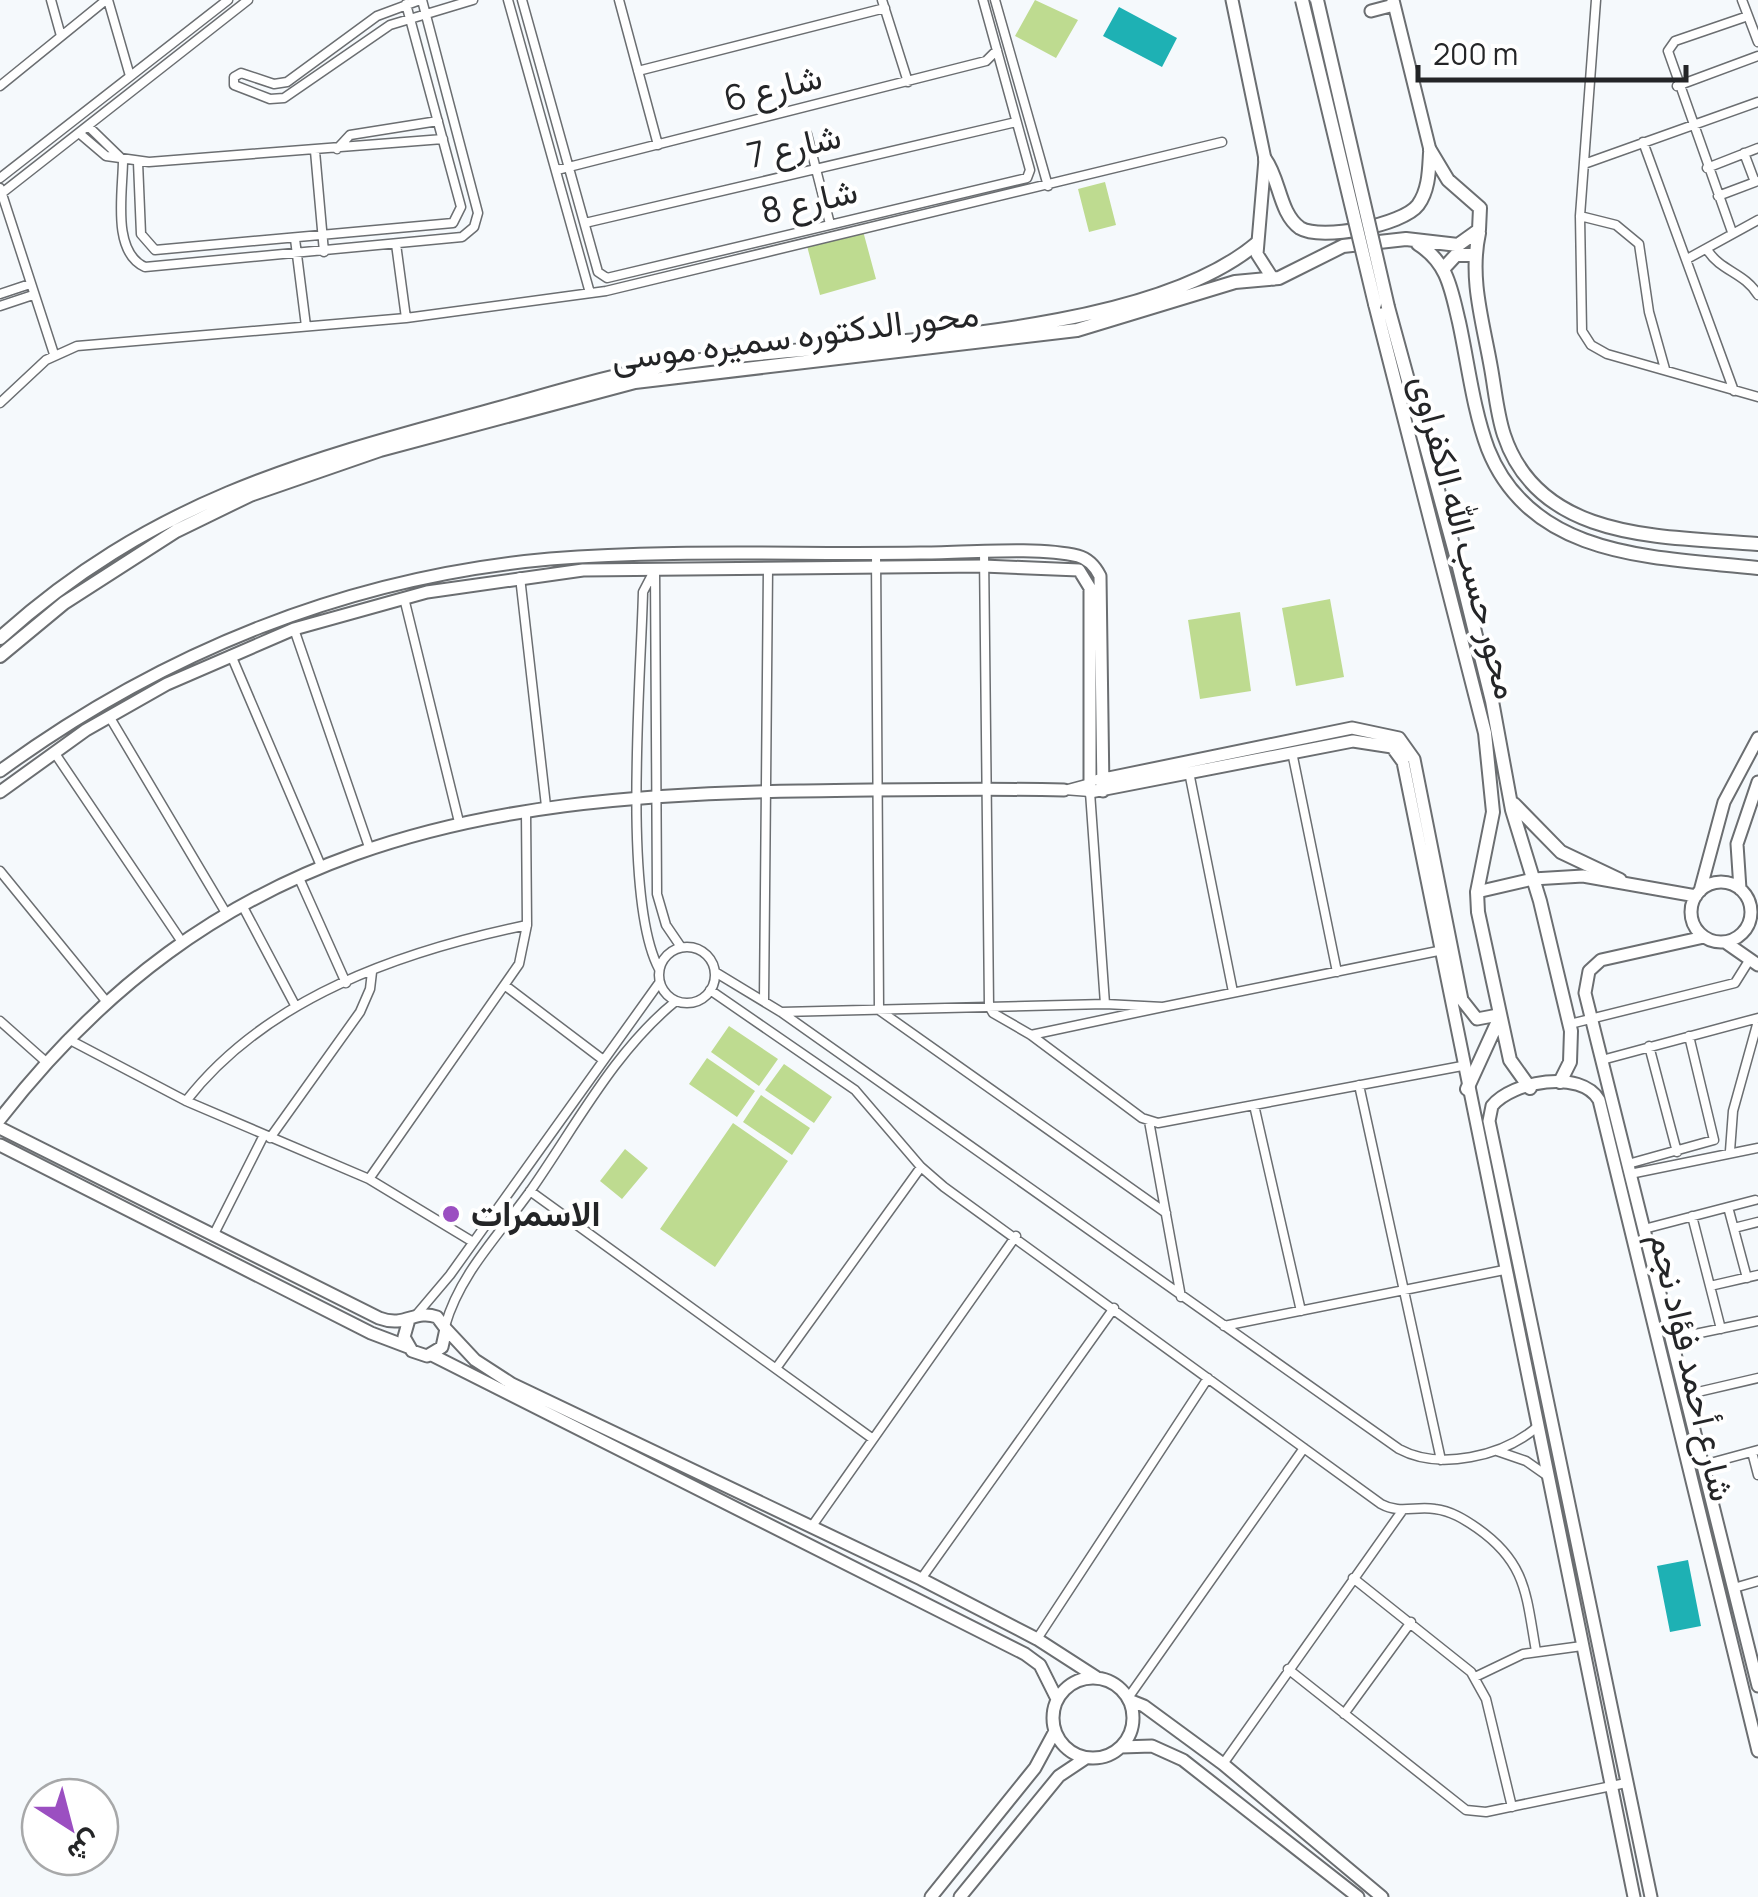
<svg xmlns="http://www.w3.org/2000/svg" width="1758" height="1897" font-family="Manrope,Vazirmatn,sans-serif">
	<rect width="100%" height="100%" fill="#f5f9fc"/>
	<path fill="#bedb90" d="M1035,0L1078,20L1056,58L1015,36Z
		M1105,182L1116,225L1089,232L1078,189Z
		M863,231L876,279L820,295L807,246Z
		M1330,599L1344,677L1296,686L1282,608Z
		M1240,612L1251,691L1200,699L1188,620Z
		M729,1026L778,1059L759,1086L711,1052Z
		M707,1058L755,1091L737,1117L689,1084Z
		M784,1064L832,1097L814,1123L765,1090Z
		M761,1095L810,1128L792,1155L743,1122Z
		M733,1123L788,1161L715,1267L660,1229Z
		M625,1149L648,1168L622,1199L600,1181Z"/>
	<path fill="#1eb1b4" d="M1119,7L1177,38L1162,67L1103,36Z
		M1688,1560L1701,1626L1670,1632L1657,1566Z"/>
	<g fill="none" stroke-linecap="round" stroke-linejoin="round">
		<defs>
			<path id="street" d="M51,0L61,36
				M108,0L130,76
				M420,0L377,16L287,82L274,84L241,73L234,77V85L270,99L284,98L390,25L473,0
				M508,0L590,293
				M522,0L598,272L607,278L1027,178L1030,170L983,0
				M619,0L658,145
				M882,0L908,82
				M995,0L1048,186
				M1596,0L1580,216L1582,331L1591,345L1607,354L1758,397
				M1742,0L1758,42
				M638,71L885,8
				M0,86L106,0
				M1677,86L1758,56
				M88,126L123,160
				M79,133L106,156L149,162L443,139
				M807,134L830,224
				M1643,142L1734,391
				M337,149L350,135L438,121
				M315,151L324,252
				M1744,153L1755,182
				M123,160C123,191 111,252 145,267L462,237L474,227L478,213L422,0
				M138,162L141,234L155,250L453,223L461,207L406,4
				M1584,164L1758,102
				M1707,168L1758,148
				M557,170L986,61L997,50
				M0,178L228,0
				M0,188L54,354
				M2,193L248,0
				M1718,196L1758,181
				M1580,216L1616,225L1639,244L1649,312L1665,369
				M585,223L1016,122
				M1732,232L1668,51L1675,41L1748,16
				M295,239L306,326
				M396,244L406,318
				M1708,251C1721,271 1745,273 1758,295
				M1687,259L1758,220
				M0,294L30,284
				M0,306L33,295
				M0,403L46,360L77,346L406,318L606,291L1222,142
				M984,552L989,1006L993,1013L1031,1035L1142,1118L1158,1123L1462,1066
				M876,554L879,1010L1166,1213
				M655,569L643,592C641,678 622,900 659,969
				M655,569L657,894L666,925L681,947
				M520,577L546,806
				M404,598L459,822
				M294,629L369,847
				M231,655L321,866
				M109,716L226,913
				M54,752L182,942
				M1292,752L1337,972
				M1189,772L1233,992
				M1064,790L1090,792L1105,1004
				M1064,790L1090,783
				M0,871L106,1001
				M299,878L346,983
				M242,905L296,1007
				M659 975a28 28 0 1 1 56 0a28 28 0 1 1-56 0Z
				M715,972L781,1012L1399,1449C1440,1471 1503,1456 1537,1427
				M507,987L602,1059
				M710,990L855,1090L921,1167L944,1187L1381,1504C1399,1514 1415,1506 1435,1509C1451,1511 1464,1519 1477,1528C1527,1563 1526,1595 1536,1651
				M764,1001L768,568
				M781,1012L1105,1004L1163,1007L1438,951
				M0,1021L45,1061
				M1570,1024L1735,983L1750,959
				M1031,1035L1163,1007
				M68,1039L186,1101L369,1179L473,1242
				M1649,1046L1677,1152
				M1602,1060L1758,1018
				M1359,1085L1441,1460
				M186,1101C267,997 402,951 527,925
				M1254,1105L1301,1311
				M1149,1121L1181,1297
				M270,1138L360,1012L370,989L372,972
				M1730,1151L1733,1111L1758,1021
				M1628,1164L1714,1140L1689,1036
				M1630,1174L1758,1148
				M369,1179L519,964L527,925L526,812
				M530,1191L873,1439
				M1728,1207L1747,1278
				M1692,1216L1721,1329
				M1734,1228L1758,1222
				M1644,1229L1755,1200
				M214,1234L264,1135
				M1710,1286L1758,1275
				M417,1314L450,1275L659,983
				M445,1326C460,1273 500,1234 531,1190C575,1127 615,1050 676,1001
				M1224,1326L1504,1270
				M1671,1339L1758,1321
				M777,1367L921,1167
				M1685,1395L1758,1378
				M1497,1451L1526,1461L1546,1475
				M1752,1452L1758,1475
				M1703,1465L1758,1450
				M812,1526L1016,1236
				M1353,1578L1471,1672L1486,1699L1512,1807
				M921,1579L1114,1308
				M1734,1588L1758,1581
				M1037,1639L1208,1378
				M1288,1669L1466,1810L1486,1812L1626,1783
				M1475,1677L1523,1654L1582,1646
				M1128,1698L1304,1448
				M1344,1714L1411,1622
				M1223,1764L1402,1511"/>
			<path id="secondary" d="M1232,0L1265,159L1257,254L1273,279
				M1393,0L1430,150
				M1371,11L1394,5
				M0,771C163,652 348,577 550,559C673,549 797,555 920,553C963,553 1038,546 1078,556C1089,559 1095,566 1100,576L1103,791
				M1099,780L1352,728L1399,738L1414,759L1462,1000L1477,1019L1498,1015
				M0,792L86,730L167,684L294,629L427,592L583,570L983,566L1079,570L1090,588V792L1353,741L1392,747L1403,762L1634,1897
				M1691 912a30 30 0 1 1 60 0a30 30 0 1 1-60 0Z
				M1740,889L1737,844L1758,782
				M1700,891L1724,802L1758,738
				M1477,892L1533,879L1583,876L1696,896
				M1704,937L1601,960L1589,971L1585,993L1758,1686
				M1725,942L1758,965
				M0,1119C213,845 468,796 799,791C887,790 975,788 1064,790
				M0,1128L379,1318C406,1328 414,1309 437,1317L446,1329L442,1347L427,1356L412,1351L404,1337L408,1323
				M0,1145L371,1333L408,1347
				M446,1329L475,1360L512,1384L921,1579L1037,1639L1096,1677
				M432,1355L1025,1654L1040,1665L1057,1699
				M1053 1718a40 40 0 1 1 80 0a40 40 0 1 1-80 0Z
				M1129,1700L1144,1706L1223,1764L1382,1897
				M1121,1747L1152,1746L1183,1760L1358,1897
				M931,1897L1035,1768L1055,1731
				M960,1897L1059,1776L1086,1758
				M1651,1897L1489,1121L1492,1106C1512,1081 1581,1069 1599,1100L1758,1751"/>
			<path id="primary" d="M1265,159C1280,179 1279,213 1300,228C1321,241 1403,225 1418,205C1429,190 1429,170 1430,153
				M1479,233C1469,279 1483,322 1491,368C1495,390 1497,414 1504,435C1540,543 1666,536 1758,544
				M1418,244C1448,263 1451,289 1459,322C1468,363 1473,409 1488,449C1532,560 1658,557 1758,568
				M1444,268L1456,255H1474
				M1375,304L1485,733L1493,812L1477,892L1478,912L1510,1060L1530,1088
				M1388,307L1458,563L1492,701L1512,810L1540,901L1571,1031L1570,1062L1560,1082
				M0,638C155,498 308,460 503,407C571,388 638,367 709,359C857,341 1144,339 1257,243
				M0,656L64,603L176,531L250,495L380,450L635,382L1077,330L1235,282L1279,278L1343,246L1406,239L1458,245L1479,230L1480,208L1448,180L1430,150
				M1514,804L1561,852L1620,880
				M1467,1089L1499,1019"/>
		</defs>
		<use href="#street" stroke="#6b6e71" stroke-width="11"/>
		<use href="#secondary" stroke="#6b6e71" stroke-width="15"/>
		<use href="#primary" stroke="#6b6e71" stroke-width="16"/>
		<use href="#street" stroke="#fff" stroke-width="8"/>
		<use href="#secondary" stroke="#fff" stroke-width="11"/>
		<use href="#primary" stroke="#fff" stroke-width="12"/>
		<defs>
			<path id="primary-bridge" d="M1302,0L1375,304
				M1317,0L1388,307"/>
		</defs>
		<use href="#primary-bridge" stroke="#6b6e71" stroke-width="16" stroke-linecap="butt"/>
		<use href="#primary-bridge" stroke="#fff" stroke-width="12"/>
	</g>
	<circle fill="#9b4fc1" stroke="#fff" stroke-width="4" cx="451" cy="1214" r="10"/>
	<g text-anchor="middle" stroke-width="8" stroke-linejoin="round" paint-order="stroke">
		<g font-size="35" fill="#242527" stroke="#fff">
			<text transform="translate(773 88) rotate(-14)" y="12">شارع 6</text>
			<text transform="translate(794 146) rotate(-13)" y="12">شارع 7</text>
			<text transform="translate(809 201) rotate(-13)" y="12">شارع 8</text>
			<text transform="translate(795 336) rotate(-7)" y="12">محور الدكتوره سميره موسى</text>
			<text transform="translate(1465 537) rotate(75)" y="12">محور حسب الله الكفراوى</text>
			<text transform="translate(1692 1367) rotate(77)" y="12">شارع أحمد فؤاد نجم</text>
		</g>
		<g font-size="35" font-weight="bold" fill="#242527" stroke="#fff" text-anchor="start">
			<text x="471" y="1226">الاسمرات</text>
		</g>
	</g>
	<g transform="translate(70 1827) rotate(144)"><circle r="48" fill="#ffffff" stroke="#a7a8a9" stroke-width="2.5"/>
	<path d="M0-8L18 38L0 25L-18 38Z" fill="#9b4fc1"/>
	<text y="-15" font-size="28" font-weight="bold" text-anchor="middle" fill="#242527">ش</text>
	</g>
	<path d="M1418 65v15h268v-15" fill="none" stroke="#242527" stroke-width="5"/>
	<text x="1433" y="65" font-size="30" fill="#242527" stroke="#ffffff" stroke-width="8" paint-order="stroke">200 m</text>
</svg>
